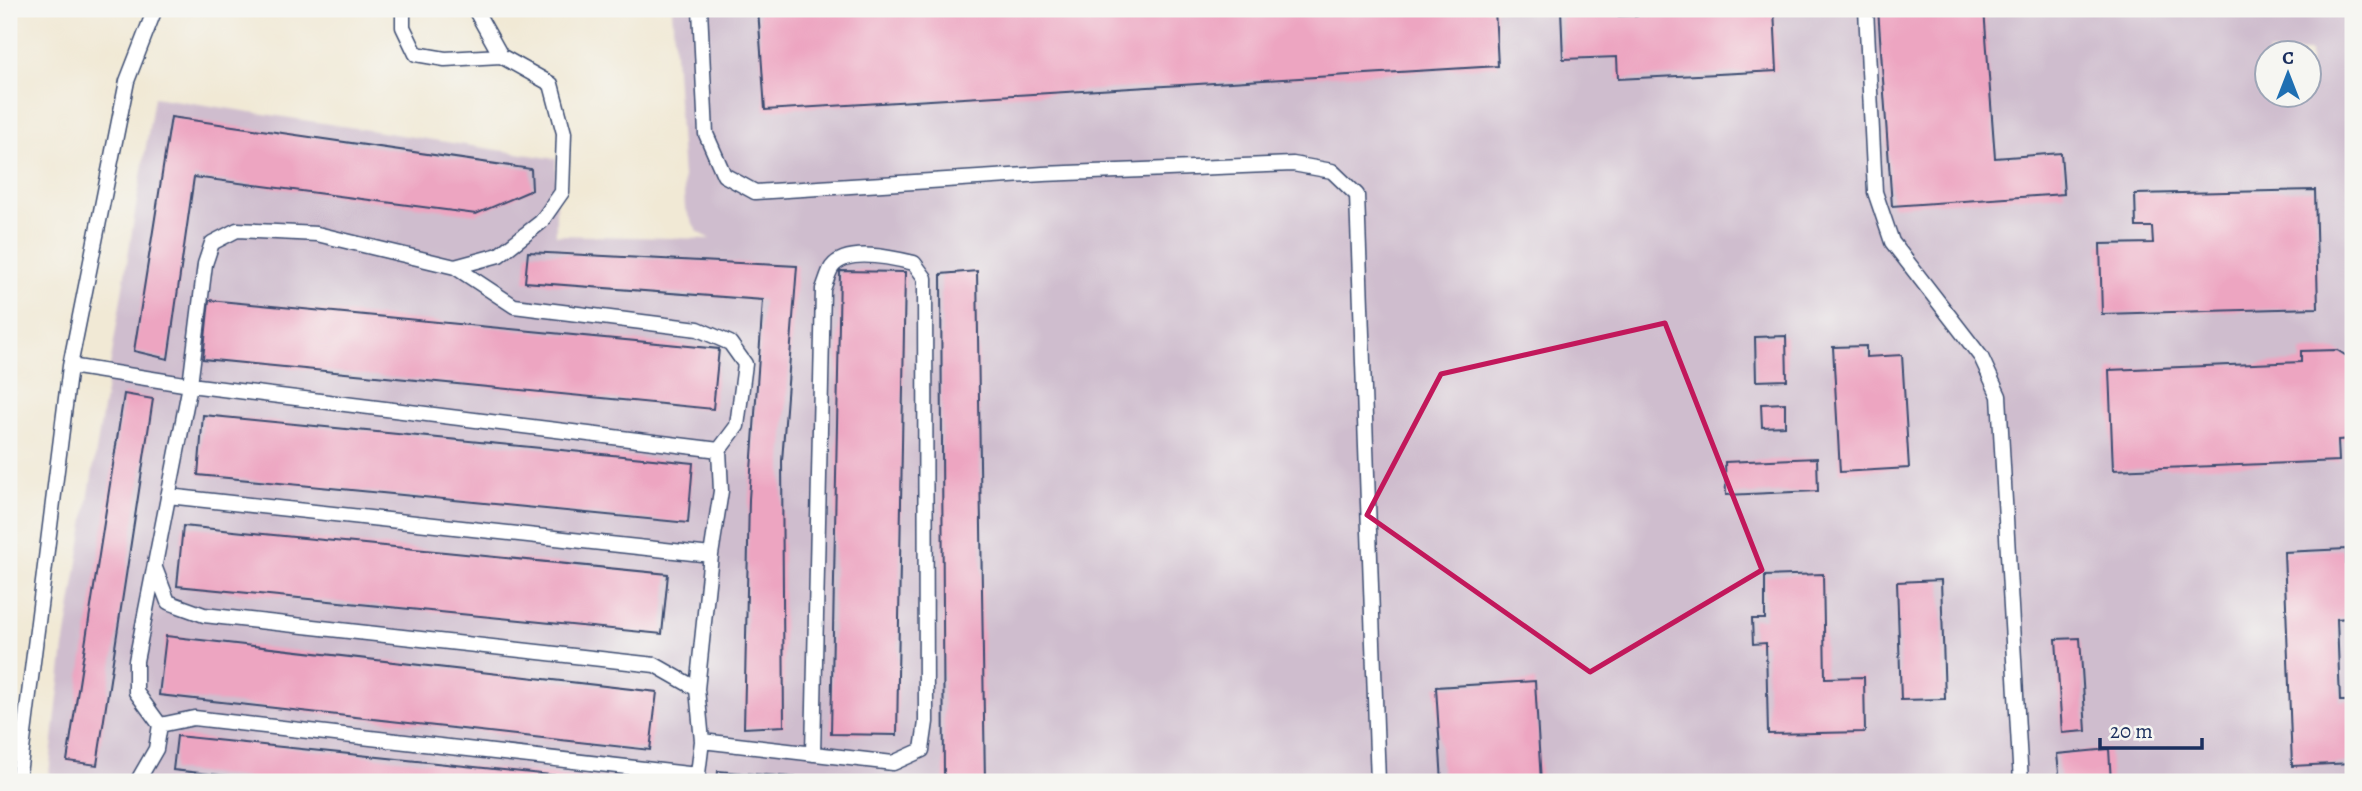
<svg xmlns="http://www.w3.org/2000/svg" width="2362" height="791" font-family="Alegreya,serif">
	<rect width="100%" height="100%" fill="#f6f6f2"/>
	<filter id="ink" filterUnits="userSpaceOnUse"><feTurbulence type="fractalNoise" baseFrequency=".0143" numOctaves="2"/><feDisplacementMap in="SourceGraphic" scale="14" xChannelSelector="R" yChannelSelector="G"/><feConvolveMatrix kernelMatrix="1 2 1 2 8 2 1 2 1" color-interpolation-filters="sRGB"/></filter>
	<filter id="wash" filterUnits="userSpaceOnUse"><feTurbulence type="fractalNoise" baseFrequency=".00686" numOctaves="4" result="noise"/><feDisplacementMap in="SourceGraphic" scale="28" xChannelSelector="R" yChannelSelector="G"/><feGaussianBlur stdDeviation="1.57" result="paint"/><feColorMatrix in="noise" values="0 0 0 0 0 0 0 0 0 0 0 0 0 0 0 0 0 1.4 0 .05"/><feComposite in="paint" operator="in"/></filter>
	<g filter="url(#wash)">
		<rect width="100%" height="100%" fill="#f1e9d5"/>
		<path fill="#cfbdce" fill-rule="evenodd" d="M672,9H2353V782H48L64,647L154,97L556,159V235L710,239L697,231L685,208ZM2268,52H2310V94H2268Z"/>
		<g id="blocks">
			<path fill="#eda5c1" d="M758,9H1495L1498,66L765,110Z
				M1561,9H1616V16L1774,9L1777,71L1618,79L1617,57L1563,59Z
				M1878,9H1984L1995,158L2061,153L2064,194L1892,206Z
				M171,117L531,169L532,190L476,214L194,177L168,359L134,351Z
				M2315,190L2318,308L2102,314L2100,244L2153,243L2152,227H2136L2135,194Z
				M528,252L797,266L782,461L784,726L744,728L749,499L763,300L525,282Z
				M840,271L905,272L897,735L831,734Z
				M977,271L985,782H944L941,274Z
				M209,300L719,349L713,409L203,359Z
				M1786,336L1787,380L1756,381L1755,337Z
				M1866,346V357L1902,355L1909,468L1840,472L1833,347Z
				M2337,350L2353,360V439L2338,440L2339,461L2113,470L2109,370L2301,362V351Z
				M124,394L153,399L97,765L67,761Z
				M1785,403V426L1762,427L1761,404Z
				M203,415L693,463L688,523L198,475Z
				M1817,458L1818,491L1726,495L1725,462Z
				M183,526L668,574L662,634L177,586Z
				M2346,549L2348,618L2337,619L2340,701H2350L2352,763L2292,766L2284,552Z
				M1823,574L1825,678L1864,677L1865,732L1768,734L1766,643L1753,644L1752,619H1765V576Z
				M1941,580L1945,699L1901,700L1897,582Z
				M166,636L657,692L650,750L159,695Z
				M2080,638L2086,731L2062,733L2056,639Z
				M1535,681L1541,782H1442L1436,687Z
				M177,736L599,780V782H285L173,770Z
				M2109,749L2111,782H2060L2057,754Z
				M718,771L828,780V782H717Z"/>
		</g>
	</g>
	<g filter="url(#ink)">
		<use href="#blocks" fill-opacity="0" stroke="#3b4b70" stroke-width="2"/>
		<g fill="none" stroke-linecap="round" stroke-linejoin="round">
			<defs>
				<path id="lane" d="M403,9V27L416,54L445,59L501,56L551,84L564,133L562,192L541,222L499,255L455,267
					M478,9L477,13L501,56
					M700,9L706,134L724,175L755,192L1043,174L1293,164L1332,171L1357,195L1378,782
					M1866,9L1875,192L1892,242L1981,357L1999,396L2021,782
					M70,366L190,385L719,450L737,426L745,364L730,343L698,329L514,306L455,267L317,234L237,230L212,243L205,264L190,385L136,661V692L160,725L156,749L137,782
					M168,496L711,555L721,491L719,450
					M155,568L168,602L204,615L655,665L697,689
					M160,725L194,718L697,775
					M702,741L893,763L922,750L926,722L925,278L914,263C894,258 847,247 832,267C828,273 826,282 823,289L813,754
					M18,782L70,366L127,81L155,9
					M697,782L702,741L697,689L711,555"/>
			</defs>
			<use href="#lane" stroke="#3b4b70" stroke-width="17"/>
			<use href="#lane" stroke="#fff" stroke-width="14"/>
		</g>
	</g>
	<path fill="none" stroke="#c2185b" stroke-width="5" stroke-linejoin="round" d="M1665,323L1762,570L1590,672L1367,515L1441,374Z"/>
	<rect width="2362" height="791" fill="none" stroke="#f6f6f2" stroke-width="35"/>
	<g transform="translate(2288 74)"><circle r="33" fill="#f6f6f2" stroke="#9ea6b7" stroke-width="2"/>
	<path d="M0-5L12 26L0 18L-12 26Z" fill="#1f6fb2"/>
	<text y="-10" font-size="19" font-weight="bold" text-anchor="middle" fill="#1b2f5e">С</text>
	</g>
	<path d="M2100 738v10h102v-10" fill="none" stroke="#1b2f5e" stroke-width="3.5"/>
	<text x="2110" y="738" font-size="21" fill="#1b2f5e" stroke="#f6f6f2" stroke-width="5" paint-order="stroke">20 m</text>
</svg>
